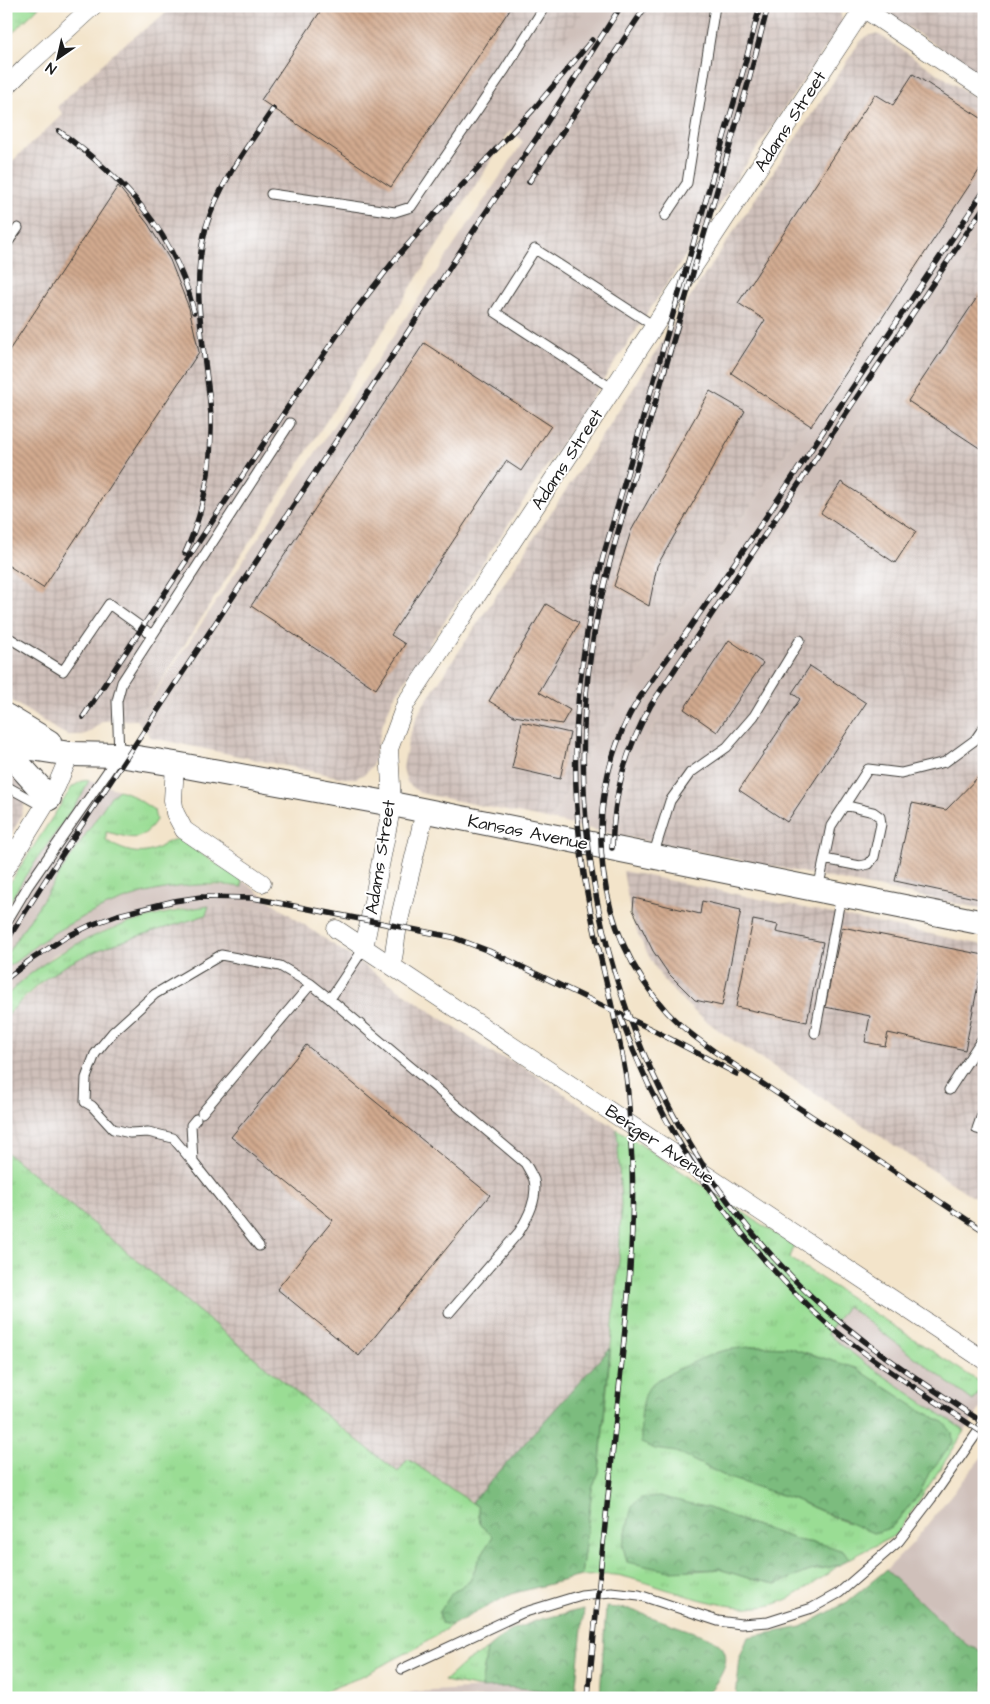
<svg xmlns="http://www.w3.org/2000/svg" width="990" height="1704" font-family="'Architects Daughter',sans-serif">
	<defs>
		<pattern id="industrial-grid" width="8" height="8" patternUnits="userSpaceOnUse" patternTransform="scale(1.25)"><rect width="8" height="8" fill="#cfc0ba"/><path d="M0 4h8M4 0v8" fill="none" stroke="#b1a49f"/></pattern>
		<pattern id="grass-tufts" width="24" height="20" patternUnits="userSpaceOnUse" patternTransform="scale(1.25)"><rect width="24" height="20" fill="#9add94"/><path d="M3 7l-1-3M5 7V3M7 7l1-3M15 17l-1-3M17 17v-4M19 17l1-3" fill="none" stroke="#84bd7f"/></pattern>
		<pattern id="forest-crowns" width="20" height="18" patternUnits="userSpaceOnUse" patternTransform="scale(1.25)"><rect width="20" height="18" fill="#7bbc7e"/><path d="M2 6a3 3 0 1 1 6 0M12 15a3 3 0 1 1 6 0" fill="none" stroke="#649866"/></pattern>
		<pattern id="building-back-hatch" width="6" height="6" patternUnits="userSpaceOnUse" patternTransform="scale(1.25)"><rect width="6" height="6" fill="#d2aa8f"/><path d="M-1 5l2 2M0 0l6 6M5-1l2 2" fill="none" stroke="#aa8a74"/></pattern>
	</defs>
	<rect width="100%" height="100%" fill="#fff"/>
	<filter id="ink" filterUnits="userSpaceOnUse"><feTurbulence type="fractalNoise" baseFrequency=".02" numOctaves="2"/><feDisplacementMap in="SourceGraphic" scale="10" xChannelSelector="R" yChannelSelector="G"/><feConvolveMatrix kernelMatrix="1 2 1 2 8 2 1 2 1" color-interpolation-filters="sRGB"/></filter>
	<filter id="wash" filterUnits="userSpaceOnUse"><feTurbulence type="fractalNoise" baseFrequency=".0096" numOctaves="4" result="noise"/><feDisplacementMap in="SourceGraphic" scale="20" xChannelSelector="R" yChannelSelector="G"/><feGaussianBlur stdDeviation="1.12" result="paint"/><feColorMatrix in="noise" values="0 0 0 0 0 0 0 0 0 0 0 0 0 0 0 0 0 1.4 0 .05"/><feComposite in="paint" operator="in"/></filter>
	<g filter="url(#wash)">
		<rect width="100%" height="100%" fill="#f3e4ca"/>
		<path fill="url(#industrial-grid)" d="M175,6H589L137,720L103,721L88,733L81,735H68L57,730L6,697V167L63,114L57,107L116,51Z
			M628,6H836L840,11L842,20L841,25L734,182L401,687L393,699L382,726L373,764L366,773L356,778H344L152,738L148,734Z
			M880,6H984V77L885,12Z
			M875,34L881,36L984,104V157L607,721L551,820L420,793L411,786L407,782L403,768L409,737L420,710L633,389L694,291L859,43L866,36Z
			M984,231V909L621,836L627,788L633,767L647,737Z
			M6,759L22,782L24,792V806L20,818L6,844Z
			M623,871L984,945V1204L725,1035L696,1013L678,996L663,980L652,962L638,935L631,916Z
			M209,906L284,911L495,1055L518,1063L617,1129L620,1175L621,1225L619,1260L610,1348L472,1502L408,1459L398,1472L302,1397L6,1152V1016L50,975L87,953L156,929L176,925L206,915Z"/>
		<path fill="#cfc0ba" d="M587,6H628L148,734L137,720L523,142L509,127Z
			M984,157V231L647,737L633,767L627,788L621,836L551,820L607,721Z
			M89,780L119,790L111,796L6,955V908L24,878L82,795Z
			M242,880L284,911L209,906L173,910L136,920L101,932L54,955L6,996V968L49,936L86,914L144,893L175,886L200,885L242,887Z
			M847,1306L973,1400L984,1385L983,1405L965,1431L865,1363L826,1334Z
			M984,1454V1652L967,1646L886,1570L910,1546Z
			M506,1687L620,1698H393L413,1692Z"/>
		<path fill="url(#grass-tufts)" stroke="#5b7c58" fill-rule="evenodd" d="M6,6H40L6,39Z
			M89,780L82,795L24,878L6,908V889L72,787L82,781Z
			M119,790L130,794L154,810L156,820C139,846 132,837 106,832V840C120,850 139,857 156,849C165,844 169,840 178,839L242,880V887C174,877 107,900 49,936C34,945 22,959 6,968V955L111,796Z
			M209,906L206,915C154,933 99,943 52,974C35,985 21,1002 6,1016V996C60,940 133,916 209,906Z
			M617,1129L794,1246L790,1258L984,1385L973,1401L847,1306L827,1334L865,1363L965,1431L899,1531L892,1537L849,1559L843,1551L822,1544L801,1541L742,1521L708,1508L632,1507L623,1546L627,1562L693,1571L719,1569L751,1579L776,1584L810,1571L839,1565C821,1579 802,1593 781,1602C737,1620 667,1587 622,1576C610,1573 594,1576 581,1576L592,1489L599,1472L619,1260L621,1205ZM757,1346L787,1347L856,1368L920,1410L943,1422L953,1443L929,1473L920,1493L891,1528L845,1522L794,1499L729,1478L676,1452L650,1385L678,1370L718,1352Z
			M6,1152L302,1397L398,1472L408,1459L478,1507L480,1525L493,1536L479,1559L470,1581L452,1593L441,1623L452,1625L420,1646L356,1679L308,1698H6Z
			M487,1649L481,1688L444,1681L463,1664Z"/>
		<path fill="url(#forest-crowns)" stroke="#4c6c4d" d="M757,1346L787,1347L856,1368L920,1410L943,1422L952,1432L953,1443L929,1473L920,1493L891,1528L873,1533L794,1499L729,1478L676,1452L655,1449L641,1443C641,1425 639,1402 650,1386C654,1379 708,1355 719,1352C731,1348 745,1348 757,1346Z
			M610,1348L599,1472L592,1489L581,1576L511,1594L452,1625L441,1623L439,1613L452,1593L470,1581L479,1559L493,1536L480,1525L478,1507L472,1502Z
			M659,1496L709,1508L742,1521L801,1541L822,1544L843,1551L849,1559L839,1565L810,1571L776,1584L751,1579L719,1569L669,1571L627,1562L623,1546L632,1506L641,1498Z
			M886,1570L967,1645L984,1652V1698H736L740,1657L748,1637L802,1627L847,1602Z
			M606,1607L629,1609L713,1639C715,1642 720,1644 722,1647C734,1663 714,1687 703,1698H620L600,1696Z
			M584,1609L575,1693L506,1687L481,1688L487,1649L500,1638L514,1629L541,1619Z"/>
		<g id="blocks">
			<path fill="url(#building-back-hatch)" d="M324,6H512L391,187L261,100Z
				M913,74L984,120V163L811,426L731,373L765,320L738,303L875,94L893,105Z
				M118,186L148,224L170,260L189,308L199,352L43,588L6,564V355Z
				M984,287V451L908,401Z
				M424,343L551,426L521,471L506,461L391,635L405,644L376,689L251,606Z
				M710,391L745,411L657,566L649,606L614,586L631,531Z
				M841,482L916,531L895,563L821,513Z
				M546,604L579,623L539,692L570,710L562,724L514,716L489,701Z
				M729,640L763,663L717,732L684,709Z
				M810,666L866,703L787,822L739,790L800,699L792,693Z
				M522,722L570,733L560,779L512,768Z
				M984,771V900L895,881L912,803L946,810Z
				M634,898L700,914L702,901L741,910L722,1006L695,1000L668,973L653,951L633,910Z
				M753,920L778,925L776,932L823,942L807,1022L736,1007Z
				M842,927L984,955L965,1050L888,1033L885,1046L865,1042L870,1016L825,1007Z
				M306,1045L490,1195L359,1356L277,1289L333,1220L231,1137Z"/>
		</g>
	</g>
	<g filter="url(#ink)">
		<use href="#blocks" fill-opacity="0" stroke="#3c3a36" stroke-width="1"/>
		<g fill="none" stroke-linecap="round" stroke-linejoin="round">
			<defs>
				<path id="lane" d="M271,194L395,212L411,207L504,71L545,6
					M665,216L687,183L715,6
					M6,245L18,228
					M613,389L495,312L535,249L654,326
					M6,636L63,671L109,604L152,635
					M6,786L44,807
					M6,840L19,847
					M653,856L670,801L690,773L727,747L754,716L800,640
					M824,859L860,866L869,864L874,857L881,824L880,817L873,812L844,805
					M818,890L831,826L868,769L901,773L945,762L975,740L984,727
					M6,923L28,886L119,755L117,701L122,682L290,423
					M330,999L364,948
					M815,1033L841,895
					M949,1090L984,1036
					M984,1109L977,1129L984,1131
					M202,1113L311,984L330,999L525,1163C528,1168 532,1175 534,1180C538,1199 528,1217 519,1232L449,1313
					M196,1119L191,1125L193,1162L259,1246
					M193,1162L173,1138L148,1132L130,1133L113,1129L92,1106L85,1102L86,1078L95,1054L113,1032L155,994L221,955L280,966L311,984
					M402,1669L522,1613L581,1595L611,1592L639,1595L718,1621L741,1624L768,1622L812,1608L839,1593L899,1541L931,1499L984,1423"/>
				<path id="street" d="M860,6L984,89
					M6,87L26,67L93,6
					M175,764L173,800L175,813L184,830L262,883
					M6,868L56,787L70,754
					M336,929L984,1360
					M364,948L392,804L389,749L406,703L865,6
					M392,966L398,925L425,811"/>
				<path id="secondary" d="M6,716L49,742
					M6,736L25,747L70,754L119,755L175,764L392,804L984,923
					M6,753L13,758L49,798"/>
			</defs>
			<use href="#lane" stroke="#3c3a36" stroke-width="11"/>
			<use href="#street" stroke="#3c3a36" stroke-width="19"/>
			<use href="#secondary" stroke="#3c3a36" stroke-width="26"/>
			<use href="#lane" stroke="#fff" stroke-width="9"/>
			<use href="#street" stroke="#fff" stroke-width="18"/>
			<use href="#secondary" stroke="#fff" stroke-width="24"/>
			<defs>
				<path id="rail" d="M768,6L749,80C715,199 679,318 645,438C623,516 597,594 588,675C562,904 645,1138 812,1297C864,1346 925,1384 984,1423
					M59,131C125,180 174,230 194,312
					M529,182L646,6
					M984,191C912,298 840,406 768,514C740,556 710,598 681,640C663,665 643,689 629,716C581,811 595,932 667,1012C682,1028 700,1041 718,1054L984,1231
					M185,553C204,512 212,465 211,420C211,404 208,387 206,371C200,323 193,275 206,227C219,183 248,146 273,109
					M83,717L301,387L347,321L397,257L434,215L533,110L592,40
					M612,848C614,794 624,753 651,705L984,207
					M6,942L50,873L387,364L482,218L540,133L621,6
					M6,979L29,961L66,937L91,925L118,915L174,901L201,897L253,898L452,937L489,951L655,1031L737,1074
					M620,1016C654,1110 702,1190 768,1264C788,1286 809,1309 832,1328C880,1367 933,1399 984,1434
					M588,1698C597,1598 608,1498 618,1399C626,1320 635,1242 632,1162C630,1134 630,1104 626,1076C613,998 588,922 580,843C569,744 579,654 603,557L743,71L760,6"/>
			</defs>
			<use href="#rail" stroke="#1c1c1c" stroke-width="5.5"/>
			<use href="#rail" stroke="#fff" stroke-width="4" stroke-dasharray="11" stroke-linecap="butt"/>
		</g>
	</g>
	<g text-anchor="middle" stroke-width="4" stroke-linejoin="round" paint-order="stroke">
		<g font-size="18" fill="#1c1c1c" stroke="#fff">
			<text transform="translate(790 121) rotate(-57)" y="6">Adams Street</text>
			<text transform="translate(567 459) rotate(-57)" y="6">Adams Street</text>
			<text transform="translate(528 832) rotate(11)" y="6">Kansas Avenue</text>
			<text transform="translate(380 857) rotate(-81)" y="6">Adams Street</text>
			<text transform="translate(660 1144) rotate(34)" y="6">Berger Avenue</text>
		</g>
	</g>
	<rect width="990" height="1704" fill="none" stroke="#fff" stroke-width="25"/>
	<g transform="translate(58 58) rotate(214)" stroke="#ffffff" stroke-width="4" paint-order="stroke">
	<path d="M0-4L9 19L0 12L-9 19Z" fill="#1c1c1c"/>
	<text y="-8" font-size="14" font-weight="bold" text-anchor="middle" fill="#1c1c1c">N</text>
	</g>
</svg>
